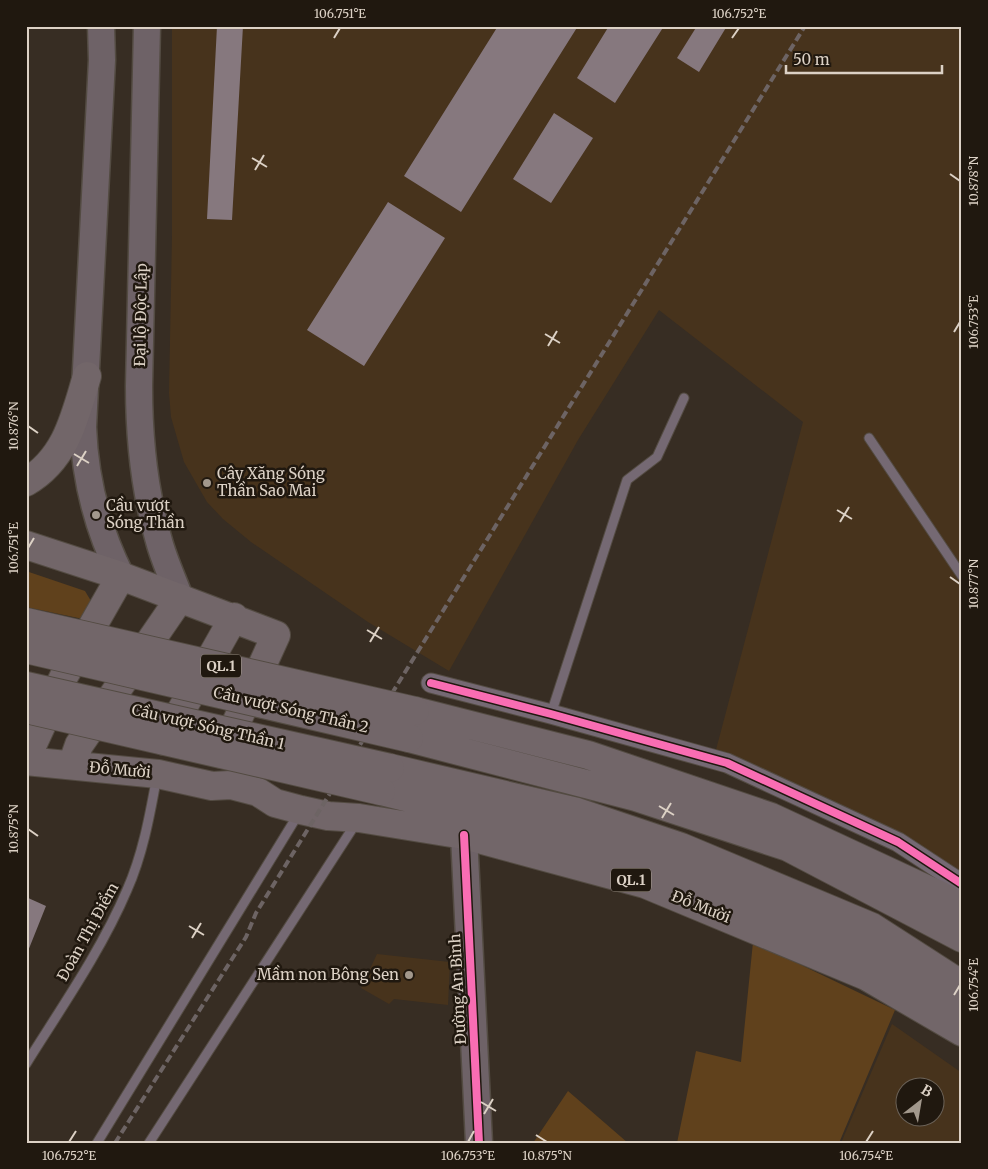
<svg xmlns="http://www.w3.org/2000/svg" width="988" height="1169" font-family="Merriweather,serif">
	<rect width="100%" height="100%" fill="#372d23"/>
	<path fill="#47331c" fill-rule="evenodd" d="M172,26H962V878L713,761L803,422L659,310L578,440L449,671L368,622L251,542L223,519L207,502L184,462L171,417L169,393L172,236Z
		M377,954L450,962L448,1005L394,999L389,1004L361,988Z
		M892,1024L962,1073V1143H841ZM906,1086H936V1116H906Z"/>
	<path fill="#60411c" d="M26,571L85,591L91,601V609L83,619L26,607Z
		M753,942L895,1010L839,1143H677L696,1051L741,1062Z
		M568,1091L628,1143H533Z"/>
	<path fill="#86787e" d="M217,26H243L232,220L207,219Z
		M498,26H578L461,212L404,176Z
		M609,26H664L615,103L577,78Z
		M697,26H727L699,72L677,58Z
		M554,113L593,138L551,203L513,179Z
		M388,202L445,238L364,366L307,330Z
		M26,897L46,906L26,956Z"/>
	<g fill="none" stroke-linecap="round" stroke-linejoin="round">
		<defs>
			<path id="lane" d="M869,438L962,576
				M551,714L627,480L657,457L684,398
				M26,1064C61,1008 101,951 127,890C143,854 150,814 157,776
				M97,1143L299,813
				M149,1143L356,823"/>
			<path id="street" d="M431,683L551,714L727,763L898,842L962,884"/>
			<path id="secondary" d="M101,26L102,60L83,427C85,481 97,528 121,576
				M147,26L139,386C139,439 144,490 159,541C164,560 173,579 180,598
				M464,835L479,1143"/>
			<path id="highway" d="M26,482C66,459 75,417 87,376
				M26,545L121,576L276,635L222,754
				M415,711L588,755L771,817L939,895L962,908
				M409,738L636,797L788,847L962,938
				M164,741L234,617
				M26,759L64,676L121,576
				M26,761L158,774L212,786L231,785L258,792L275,803L301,810L328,816L359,818L464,835L645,884L866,976L962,1032
				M72,765L79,745L180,598
				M390,768L577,812L681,847L872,927L962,985
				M381,791L599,845L732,892L848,944L921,982L962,1007"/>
		</defs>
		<use href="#lane" stroke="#534b42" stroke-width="11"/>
		<use href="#street" stroke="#534b42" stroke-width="21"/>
		<use href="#secondary" stroke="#534b42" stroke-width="29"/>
		<use href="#highway" stroke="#534b42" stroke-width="30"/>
		<use href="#lane" stroke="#756973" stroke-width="9"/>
		<use href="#street" stroke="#756973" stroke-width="19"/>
		<use href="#secondary" stroke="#6e6267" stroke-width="26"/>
		<use href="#highway" stroke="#726669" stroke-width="28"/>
		<path stroke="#6d6464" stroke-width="4" stroke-dasharray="8 4" stroke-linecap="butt" d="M115,1143L246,937L256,913L805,26"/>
		<defs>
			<path id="highway-bridge" d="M26,622L415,711
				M26,649L409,738
				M26,686L390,768
				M26,709L381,791"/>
		</defs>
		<use href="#highway-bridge" stroke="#534b42" stroke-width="30" stroke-linecap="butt"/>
		<use href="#highway-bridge" stroke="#726669" stroke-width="28"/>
		<defs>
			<path id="cycleway" d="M431,683L551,714L727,763L898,842L962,884
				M464,835L479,1143"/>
		</defs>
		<use href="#cycleway" stroke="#20180f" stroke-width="11"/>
		<use href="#cycleway" stroke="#f96db3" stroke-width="8"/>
	</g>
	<path fill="none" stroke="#dcd1c5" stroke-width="2" d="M334,38L340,28M732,38L739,28M252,158L267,167M255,170L264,155M950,174L960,181M954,332L960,322M545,334L560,343M548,346L557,331M28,426L38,433M74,454L89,463M77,466L86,451M837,510L852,519M840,522L849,507M28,548L34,538M950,577L960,584M367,630L382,639M370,642L379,627M659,806L674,815M662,818L671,803M28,829L38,836M189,926L204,935M192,938L201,923M954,995L960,985M481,1102L496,1111M484,1114L493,1099M536,1135L547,1142M69,1142L76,1131M468,1142L474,1131M866,1142L873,1131"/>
	<g fill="#a2988c" stroke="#20180f" stroke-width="2">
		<circle cx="207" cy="483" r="5"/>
		<circle cx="96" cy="515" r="5"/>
		<circle cx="409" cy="975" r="5"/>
	</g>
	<g text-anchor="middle" stroke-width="5" stroke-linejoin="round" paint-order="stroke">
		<g fill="#20180f" stroke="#a49a8e" stroke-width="1">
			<rect x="201" y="654.5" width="40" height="23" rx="4"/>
			<rect x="611" y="868.5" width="40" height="23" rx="4"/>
		</g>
		<g font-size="14" font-weight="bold" fill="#dcd1c5">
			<text x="221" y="671">QL.1</text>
			<text x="631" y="885">QL.1</text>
		</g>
		<g font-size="15" fill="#dcd1c5" stroke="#20180f">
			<text transform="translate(141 315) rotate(-89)" y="5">Đại lộ Độc Lập</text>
			<text transform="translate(291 710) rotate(13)" y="5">Cầu vượt Sóng Thần 2</text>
			<text transform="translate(208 727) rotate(13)" y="5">Cầu vượt Sóng Thần 1</text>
			<text transform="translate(120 770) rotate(5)" y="5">Đỗ Mười</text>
			<text transform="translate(701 907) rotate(22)" y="5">Đỗ Mười</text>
			<text transform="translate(88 932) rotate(-61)" y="5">Đoàn Thị Điểm</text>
			<text transform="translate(458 989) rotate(-93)" y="5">Đường An Bình</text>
		</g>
		<g font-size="15" fill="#dcd1c5" stroke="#20180f" text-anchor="start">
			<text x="217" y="479">Cây Xăng Sóng<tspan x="217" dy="17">Thần Sao Mai</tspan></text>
			<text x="106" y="511">Cầu vượt<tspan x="106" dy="17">Sóng Thần</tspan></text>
			<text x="399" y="980" text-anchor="end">Mầm non Bông Sen</text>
		</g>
	</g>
	<rect width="988" height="1169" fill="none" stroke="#20180f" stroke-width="55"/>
	<g transform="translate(920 1102) rotate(31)"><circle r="24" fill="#20180f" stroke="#6b6258"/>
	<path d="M0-4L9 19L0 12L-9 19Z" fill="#a2988c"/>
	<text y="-8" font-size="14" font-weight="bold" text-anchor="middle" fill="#dcd1c5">B</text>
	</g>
	<path d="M786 65v8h156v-8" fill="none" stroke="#dcd1c5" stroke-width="2.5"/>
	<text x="793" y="65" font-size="15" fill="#dcd1c5" stroke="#20180f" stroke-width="4" paint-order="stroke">50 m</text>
	<rect x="28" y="28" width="932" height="1114" fill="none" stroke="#dcd1c5" stroke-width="2"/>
	<g font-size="12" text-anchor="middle" fill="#dcd1c5">
		<text x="340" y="18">106.751°E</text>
		<text x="739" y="18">106.752°E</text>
		<text transform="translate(974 181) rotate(-90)" y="4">10.878°N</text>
		<text transform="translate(974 322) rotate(-90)" y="4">106.753°E</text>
		<text transform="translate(14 426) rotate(-90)" y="4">10.876°N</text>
		<text transform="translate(14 548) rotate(-90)" y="4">106.751°E</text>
		<text transform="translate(974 584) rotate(-90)" y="4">10.877°N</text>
		<text transform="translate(14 829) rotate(-90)" y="4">10.875°N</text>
		<text transform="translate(974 985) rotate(-90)" y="4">106.754°E</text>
		<text x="69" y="1160">106.752°E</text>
		<text x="468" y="1160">106.753°E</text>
		<text x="547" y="1160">10.875°N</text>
		<text x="866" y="1160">106.754°E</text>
	</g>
</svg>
